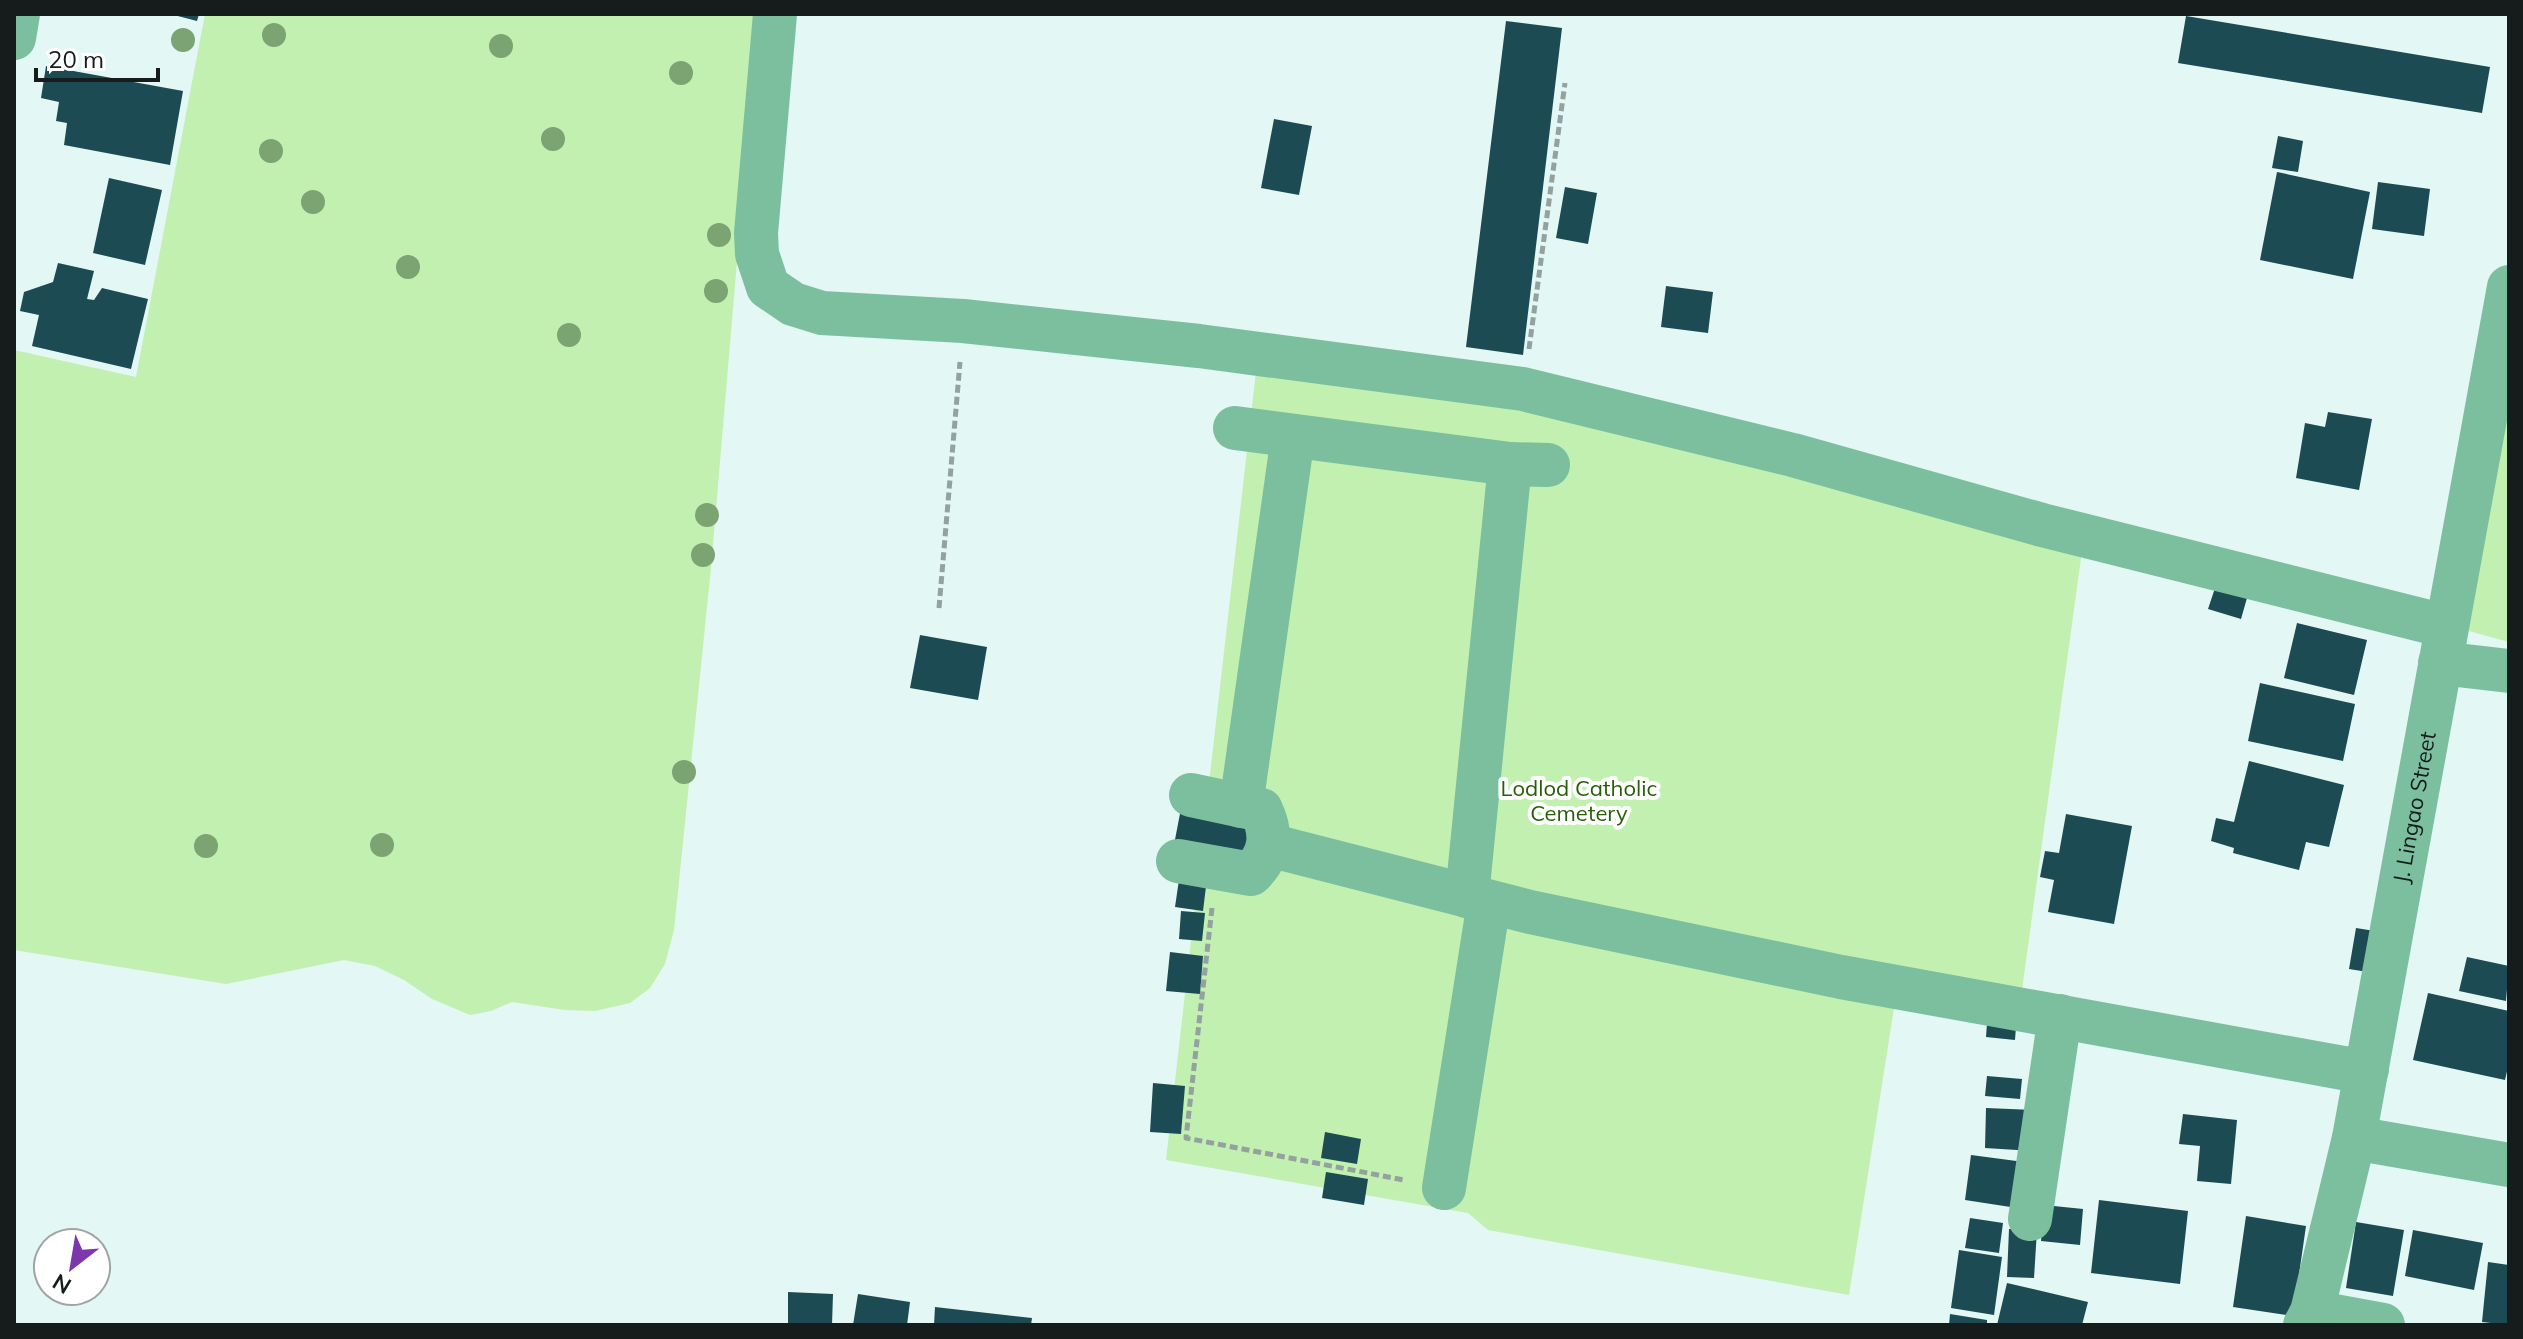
<svg xmlns="http://www.w3.org/2000/svg" width="2523" height="1339" font-family="Mulish,sans-serif">
	<rect width="100%" height="100%" fill="#e3f7f4"/>
	<path fill="#c1f0b1" d="M205,14H758L711,568L674,930L665,964L650,988L630,1003L595,1011L565,1010L512,1002L491,1011L470,1015L432,999L404,980L375,966L344,960L226,984L14,950V350L136,377Z
		M2509,321V642L2447,625Z
		M1258,354L1597,401L2084,536L2019,1012L1896,995L1849,1295L1488,1230L1468,1213L1166,1160Z"/>
	<path fill="#1c4b53" d="M170,14H199L197,21Z
		M2186,16L2490,67L2482,113L2178,63Z
		M1506,21L1562,28L1523,355L1466,347Z
		M46,66L183,91L170,165L64,145L67,123L56,121L59,102L41,98Z
		M1274,119L1312,126L1299,195L1261,188Z
		M2278,136L2303,141L2298,172L2272,168Z
		M2277,172L2370,192L2353,279L2260,260Z
		M109,178L162,190L145,265L93,253Z
		M2378,182L2430,189L2424,236L2372,229Z
		M1565,187L1597,193L1588,244L1556,238Z
		M58,263L94,271L87,299L94,300L102,288L148,299L131,369L32,346L39,315L20,311L24,292L53,282Z
		M1666,286L1713,292L1708,333L1661,327Z
		M2328,412L2372,419L2359,490L2296,478L2305,423L2325,427Z
		M2215,588L2247,598L2241,619L2208,609Z
		M2297,623L2367,640L2354,695L2284,678Z
		M920,635L987,647L978,700L910,688Z
		M2260,683L2355,704L2343,761L2248,741Z
		M2249,761L2344,785L2329,847L2306,842L2299,870L2233,853L2234,848L2211,841L2216,818L2234,822Z
		M1183,798L1259,813L1249,865L1173,850Z
		M2066,814L2132,826L2114,924L2048,912L2054,880L2040,877L2045,851L2059,853Z
		M1181,866L1208,870L1203,911L1175,907Z
		M1181,911L1205,913L1202,941L1179,939Z
		M2356,928L2381,932L2374,973L2349,969Z
		M1170,952L1203,956L1200,994L1166,991Z
		M2467,957L2509,966L2506,1001L2459,991Z
		M2428,993L2509,1011V1063L2505,1080L2413,1060Z
		M1988,1010L2017,1013L2015,1040L1986,1037Z
		M1987,1076L2022,1079L2020,1099L1985,1096Z
		M1153,1083L1185,1086L1181,1134L1150,1132Z
		M1986,1108L2035,1110L2033,1151L1985,1148Z
		M2183,1114L2237,1120L2231,1184L2197,1181L2200,1146L2179,1144Z
		M1325,1132L1361,1139L1357,1164L1321,1158Z
		M1971,1155L2024,1162L2017,1208L1965,1200Z
		M1326,1172L1368,1179L1364,1205L1322,1198Z
		M2099,1200L2188,1211L2180,1284L2091,1273Z
		M2044,1205L2083,1209L2080,1245L2041,1241Z
		M2246,1216L2306,1226L2293,1316L2233,1307Z
		M1970,1218L2003,1223L1999,1253L1965,1248Z
		M2356,1222L2404,1230L2393,1296L2346,1288Z
		M2009,1229L2037,1230L2034,1278L2007,1277Z
		M2413,1230L2483,1243L2474,1290L2405,1276Z
		M1959,1250L2002,1257L1994,1315L1951,1308Z
		M2488,1262L2509,1265V1325L2482,1322Z
		M2007,1283L2088,1302L2082,1325H1997Z
		M788,1292L833,1294L832,1325H788Z
		M858,1294L910,1302L907,1325H853Z
		M935,1307L1032,1318L1031,1325H934Z
		M1950,1314L1987,1320V1325H1949Z"/>
	<g fill="none" stroke-linecap="round" stroke-linejoin="round">
		<path stroke="#93a19f" stroke-width="5" stroke-dasharray="8 4" stroke-linecap="butt" d="M1529,349L1565,83
			M939,608L960,362
			M1212,908L1186,1138L1404,1180"/>
		<g stroke="#7bbf9e" stroke-width="44">
			<path d="M775,14L756,233L757,254L768,287L793,304L822,313L963,321L1199,346L1523,389L1793,455L2042,525L2445,626"/>
			<path d="M14,38L18,14"/>
			<path d="M1235,428L1510,464L1548,465"/>
			<path d="M2440,663L2509,671"/>
			<path d="M1241,806L1293,436"/>
			<path d="M1269,845L1530,912L1841,977L2343,1068L2367,1069"/>
			<path d="M1178,861L1251,874C1271,854 1273,835 1261,810L1191,795"/>
			<path d="M1467,896L1510,464"/>
			<path d="M2354,1138L2509,1165"/>
			<path d="M1444,1188L1489,902"/>
			<path d="M2030,1219L2060,1016"/>
			<path d="M2312,1312L2383,1325"/>
			<path id="s1" d="M2305,1325L2312,1312L2354,1138L2509,287"/>
		</g>
	</g>
	<g fill="#7ca372">
		<circle cx="274" cy="35" r="12"/>
		<circle cx="183" cy="40" r="12"/>
		<circle cx="501" cy="46" r="12"/>
		<circle cx="681" cy="73" r="12"/>
		<circle cx="553" cy="139" r="12"/>
		<circle cx="271" cy="151" r="12"/>
		<circle cx="313" cy="202" r="12"/>
		<circle cx="719" cy="235" r="12"/>
		<circle cx="408" cy="267" r="12"/>
		<circle cx="716" cy="291" r="12"/>
		<circle cx="569" cy="335" r="12"/>
		<circle cx="707" cy="515" r="12"/>
		<circle cx="703" cy="555" r="12"/>
		<circle cx="684" cy="772" r="12"/>
		<circle cx="382" cy="845" r="12"/>
		<circle cx="206" cy="846" r="12"/>
	</g>
	<g text-anchor="middle" stroke-width="8" stroke-linejoin="round" paint-order="stroke">
		<g font-size="22" fill="#275f08" stroke="#fff">
			<text x="1579" y="796">Lodlod Catholic<tspan x="1579" dy="25">Cemetery</tspan></text>
		</g>
		<g font-size="22" fill="#151c1b" stroke="#fff">
			<text dy="8" stroke="none"><textPath href="#s1" startOffset="530">J. Lingao Street</textPath></text>
		</g>
	</g>
	<rect width="2523" height="1339" fill="none" stroke="#151c1b" stroke-width="32"/>
	<g transform="translate(72 1267) rotate(211)"><circle r="38" fill="#ffffff" stroke="#a1a4a4" stroke-width="2"/>
	<path d="M0-6L14 30L0 20L-14 30Z" fill="#7b37ab"/>
	<text y="-12" font-size="22" font-weight="bold" text-anchor="middle" fill="#151c1b">N</text>
	</g>
	<path d="M36 68v12h122v-12" fill="none" stroke="#151c1b" stroke-width="4"/>
	<text x="48" y="68" font-size="24" fill="#151c1b" stroke="#ffffff" stroke-width="6" paint-order="stroke">20 m</text>
</svg>
